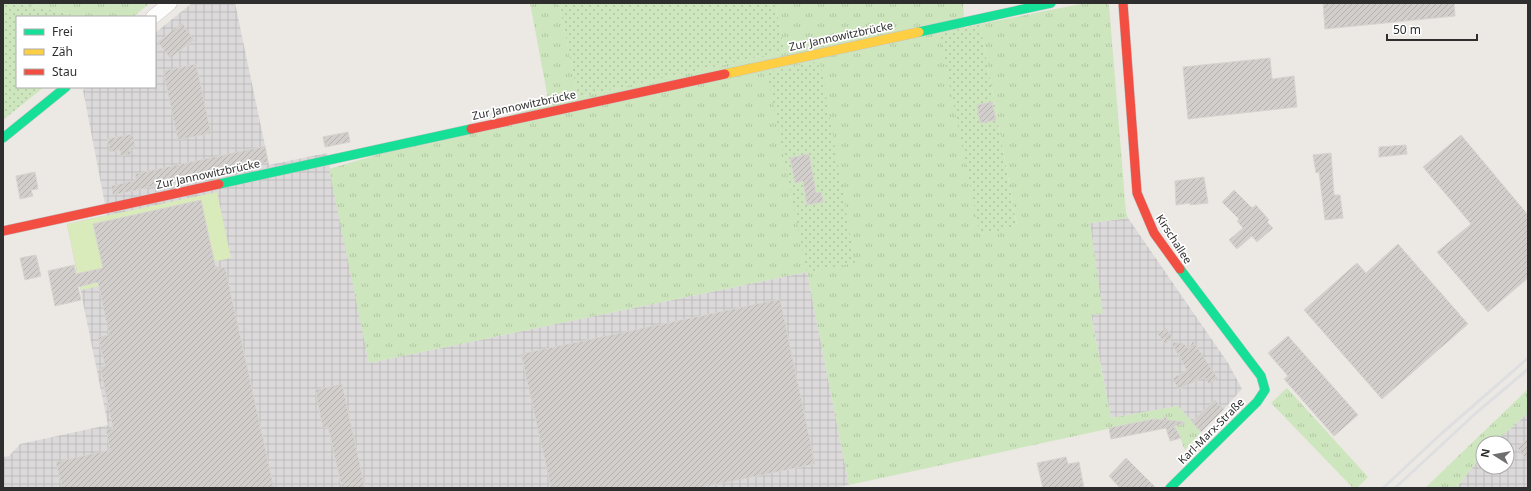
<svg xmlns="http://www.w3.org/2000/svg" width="1531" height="491" font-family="'Noto Sans',sans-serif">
	<defs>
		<pattern id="industrial-grid" width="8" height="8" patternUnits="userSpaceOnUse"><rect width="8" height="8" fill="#dcd9db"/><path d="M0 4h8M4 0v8" fill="none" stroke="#bdbbbc"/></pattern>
		<pattern id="grass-tufts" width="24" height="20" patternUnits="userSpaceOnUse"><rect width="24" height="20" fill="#cee6be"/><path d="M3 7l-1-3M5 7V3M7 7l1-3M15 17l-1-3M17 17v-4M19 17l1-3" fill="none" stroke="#b1c6a4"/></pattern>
		<pattern id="park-dots" width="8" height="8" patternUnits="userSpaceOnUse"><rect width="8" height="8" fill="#cee6be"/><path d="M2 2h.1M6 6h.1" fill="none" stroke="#b1c6a4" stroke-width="1.8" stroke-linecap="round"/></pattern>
		<pattern id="building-hatch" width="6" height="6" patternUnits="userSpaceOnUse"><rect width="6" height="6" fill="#d1cecb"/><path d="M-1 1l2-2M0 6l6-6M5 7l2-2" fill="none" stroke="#b4b1af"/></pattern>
	</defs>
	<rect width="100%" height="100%" fill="#ece8e4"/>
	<path fill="url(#industrial-grid)" d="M192,3H235L269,165L327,153L369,363L807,272L849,485L833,488H3V457L9,456L20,444L108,425L67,224L107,215L83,90L88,87H155V33Z
		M1128,218L1228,363L1242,389L1224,409L1201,432L1178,406L1111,418L1091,314L1102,313L1090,223Z
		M1528,413V488H1456L1483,454V467H1507V443H1494Z"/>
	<path fill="url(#grass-tufts)" d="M20,3H150L133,17H83Z
		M530,3H559L578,97L785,51L775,3H963L980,234L1017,226L980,24L1086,3H1106L1109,5L1126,212L1128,218L1090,223L1103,313L1091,315L1111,418L1178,406L1201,432L1185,450C1177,430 1178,421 1154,419L849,485L807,272L369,363L329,169L549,104Z
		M1287,388L1368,477L1357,488H1353L1271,403Z
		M1528,389V413L1494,443H1483V454L1456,488H1425Z"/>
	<path fill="url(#park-dots)" d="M3,3H20L83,17H17V87H44L3,120Z
		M559,3H775L785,51L578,97Z
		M980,24L1017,227L980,234L939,34Z
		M820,61L855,263L807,272L767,72Z"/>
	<path fill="#d9eabb" d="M217,192L231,258L81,290L67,224Z"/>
	<path fill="url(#building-hatch)" stroke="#d7d4d0" d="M1323,3H1454L1455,16L1325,29Z
		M182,23L194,40L170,58L158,42Z
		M1270,58L1272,79L1294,76L1297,107L1188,119L1183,67Z
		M196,64L211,133L178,140L163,71Z
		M992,102L996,120L980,123L977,105Z
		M348,132L350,142L325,147L323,137Z
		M133,134L135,147L129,148L131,154L121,156L120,150L110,152L107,139Z
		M1461,135L1528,215V278L1488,312L1437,252L1471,224L1423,167Z
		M1406,145L1407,154L1379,157V147Z
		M265,146L268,162L113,195L111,186L136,180L135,174Z
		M1331,153L1334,195H1340L1343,218L1325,220L1319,172L1316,173L1313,155Z
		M809,154L816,193L821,192L823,202L807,205L803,181L795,183L790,158Z
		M35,172L38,189L31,190L33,196L20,199L16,176Z
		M1204,177L1208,203L1190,205V203L1176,205L1175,181Z
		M1234,190L1252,208L1256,205L1269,220L1267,222L1273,228L1257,242L1252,236L1237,249L1229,240L1243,228L1237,221L1239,219L1222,202Z
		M201,200L216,269L225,267L274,488H62L56,462L110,450L106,430L113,428L100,367L105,366L98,337L109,335L98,282L78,287L81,300L55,306L48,271L74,265L76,274L103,268L93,224Z
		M1398,244L1468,324L1382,399L1304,310L1357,263L1366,273Z
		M36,255L41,276L25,280L20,258Z
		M780,299L815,464L699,488H551L521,354Z
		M1166,328L1173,338L1165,344L1158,334Z
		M1288,336L1358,415L1334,436L1284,379L1288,376L1268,353Z
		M1193,341L1218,379L1209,384L1204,377L1179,389L1172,379L1187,370L1171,342L1182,343L1189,348Z
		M342,384L365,488H342L328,427L323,428L315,390Z
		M1215,400L1224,409L1201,432L1192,422Z
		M1163,415L1168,420L1184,422V424L1174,426L1181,438L1170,441L1166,428L1111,439L1109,428L1154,419L1164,420Z
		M1528,438V461L1517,448Z
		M1066,457L1068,464L1079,462L1084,488H1043L1037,463Z
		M1126,458L1156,488H1120L1109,476Z"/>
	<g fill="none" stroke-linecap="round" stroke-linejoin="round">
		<defs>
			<path id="street" d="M153,17L170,3"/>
			<path id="fast" d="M919,32L1051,3
				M3,138L66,87
				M219,184L471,129
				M1170,488L1257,402L1265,390L1261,376L1180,269"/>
			<path id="slow" d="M725,74L919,32"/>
			<path id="jam" d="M1123,3L1137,193L1154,233L1180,269
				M471,129L725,74
				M3,231L219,184"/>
		</defs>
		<use href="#street" stroke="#c5c4c5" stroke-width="15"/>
		<use href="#fast" stroke="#c5c4c5" stroke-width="10"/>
		<use href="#slow" stroke="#c5c4c5" stroke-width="10"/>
		<use href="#jam" stroke="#c5c4c5" stroke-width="10"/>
		<use href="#street" stroke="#fcfcfb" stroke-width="14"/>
		<use href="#fast" stroke="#16e098" stroke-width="9"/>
		<use href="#slow" stroke="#ffcf43" stroke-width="9"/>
		<use href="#jam" stroke="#f24e42" stroke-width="9"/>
		<path stroke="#dfdfe1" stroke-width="3" d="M1383,488L1441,434L1528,358
			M1395,488L1476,413L1528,369"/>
	</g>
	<g text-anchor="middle" stroke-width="3.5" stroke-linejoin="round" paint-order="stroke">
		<g font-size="11" fill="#2e2e2e" stroke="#fff">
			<text transform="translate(841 36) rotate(-12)" y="4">Zur Jannowitzbrücke</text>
			<text transform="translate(524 105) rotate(-12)" y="4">Zur Jannowitzbrücke</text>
			<text transform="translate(208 174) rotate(-12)" y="4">Zur Jannowitzbrücke</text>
			<text transform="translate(1174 239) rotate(57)" y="4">Kirschallee</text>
			<text transform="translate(1211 431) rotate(-45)" y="4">Karl-Marx-Straße</text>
		</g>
	</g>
	<rect width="1531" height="491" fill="none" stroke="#2e2e2e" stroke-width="8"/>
	<rect x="16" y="16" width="140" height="72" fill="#ffffff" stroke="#ababab"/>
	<rect x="24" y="29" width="20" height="6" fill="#16e098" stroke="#ababab"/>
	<text x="52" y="36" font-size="12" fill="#2e2e2e">Frei</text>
	<rect x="24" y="49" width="20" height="6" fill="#ffcf43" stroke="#ababab"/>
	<text x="52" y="56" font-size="12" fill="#2e2e2e">Zäh</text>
	<rect x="24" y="69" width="20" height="6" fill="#f24e42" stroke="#ababab"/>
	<text x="52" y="76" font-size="12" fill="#2e2e2e">Stau</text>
	<g transform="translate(1495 455) rotate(281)"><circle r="19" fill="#ffffff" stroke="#ababab"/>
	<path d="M0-3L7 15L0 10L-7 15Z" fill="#706f6e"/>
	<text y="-6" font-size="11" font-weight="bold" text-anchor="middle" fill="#2e2e2e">N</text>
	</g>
	<path d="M1387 34v6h90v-6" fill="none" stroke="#2e2e2e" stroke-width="2"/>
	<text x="1393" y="34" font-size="12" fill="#2e2e2e" stroke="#ffffff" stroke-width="3" paint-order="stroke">50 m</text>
</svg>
